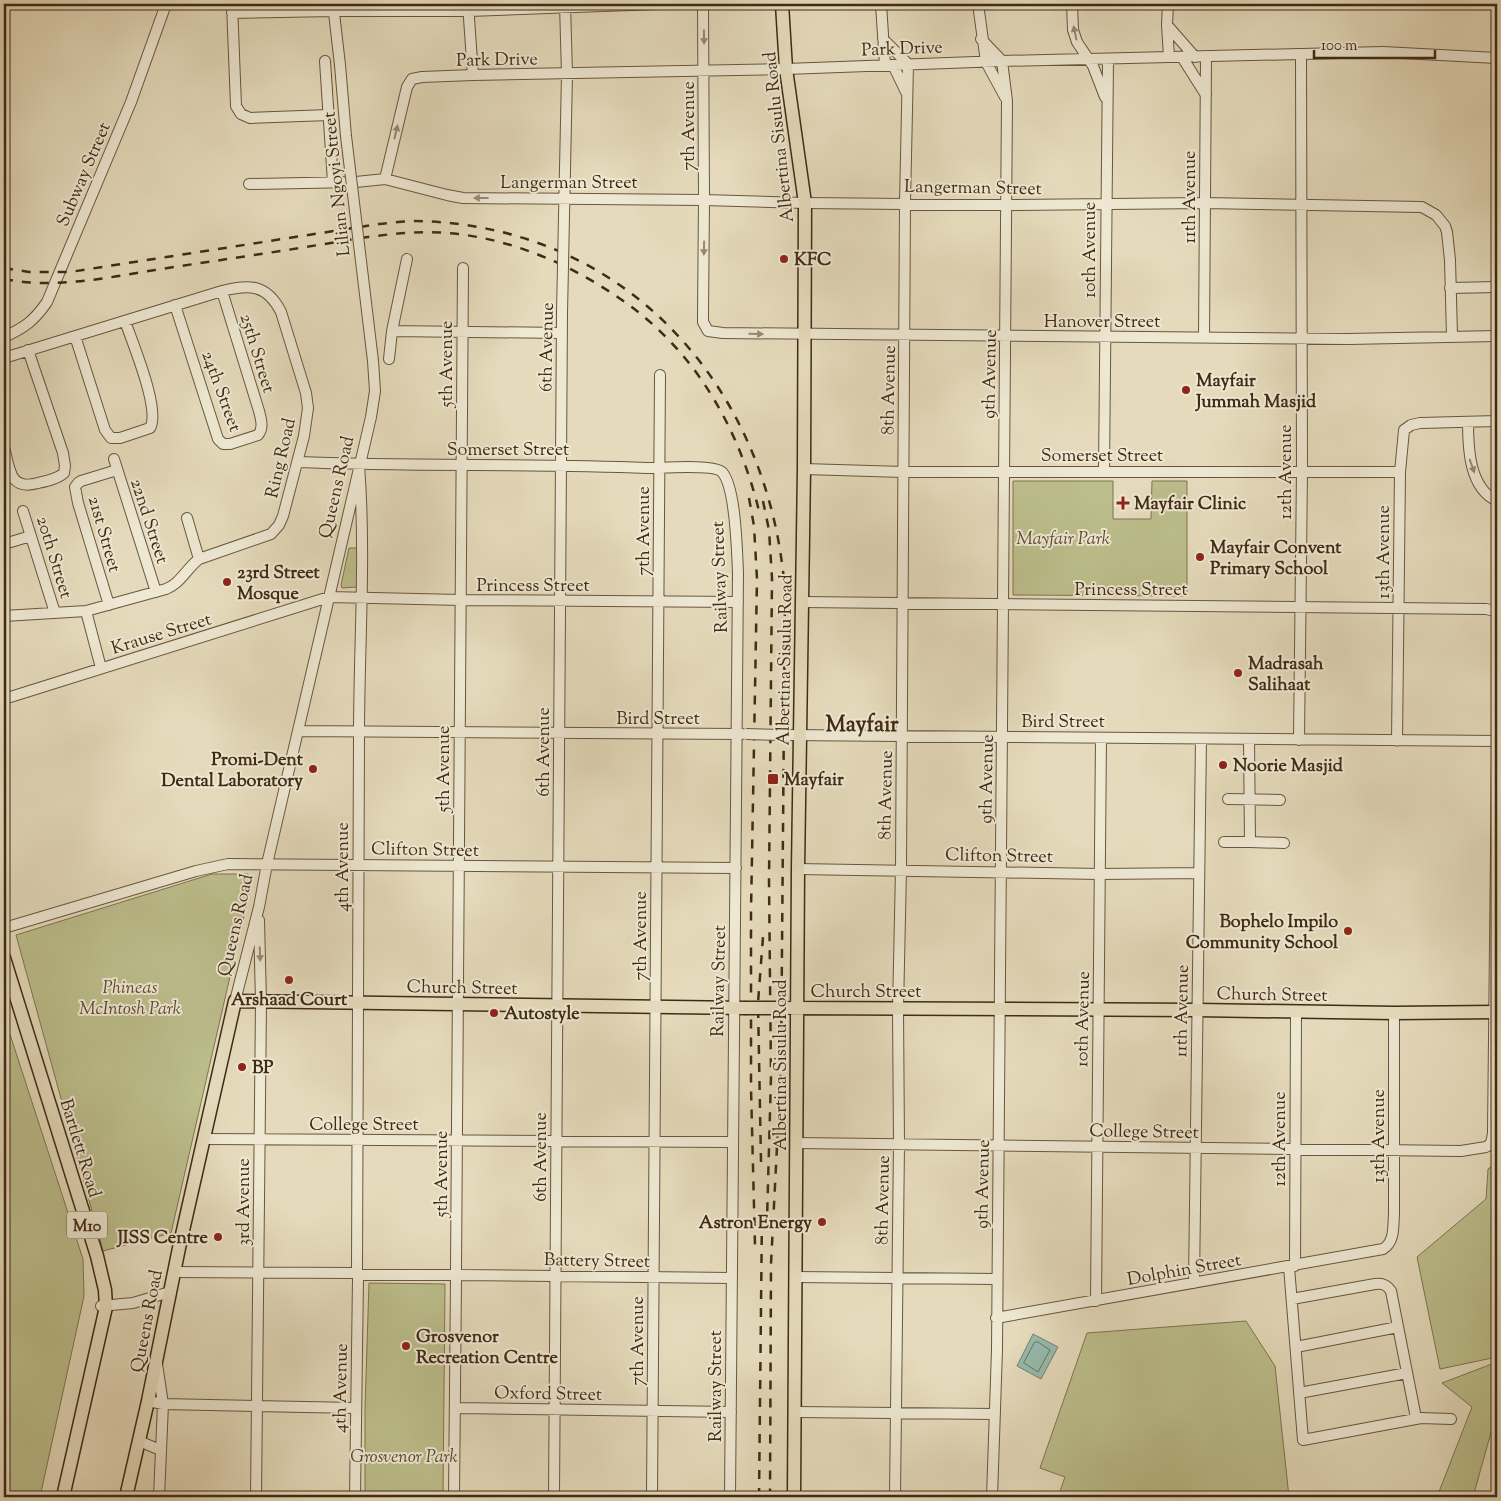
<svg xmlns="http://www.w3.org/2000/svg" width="1501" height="1501" font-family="'Sorts Mill Goudy',serif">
	<rect width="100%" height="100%" fill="#e5dbbc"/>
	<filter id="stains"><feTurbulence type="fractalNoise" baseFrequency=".004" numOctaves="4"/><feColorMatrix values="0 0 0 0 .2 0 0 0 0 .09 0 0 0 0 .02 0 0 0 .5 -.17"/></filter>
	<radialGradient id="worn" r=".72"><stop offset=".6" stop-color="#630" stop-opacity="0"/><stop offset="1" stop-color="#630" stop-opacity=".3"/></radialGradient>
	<path fill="#bcbe8c" stroke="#7e7450" d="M1013,481H1113V519H1151L1152,481H1187V596L1013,595Z
		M349,548H358L357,587L342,588L341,585Z
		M212,874H248L252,881L171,1233L103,1251L16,935Z
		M4,1016L83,1259L84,1296L40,1497H4Z
		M1497,1162V1357L1440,1369L1417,1257L1486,1199L1488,1169Z
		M369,1283L445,1284L443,1497H365V1409Z
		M1246,1321L1275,1366L1289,1497H1058L1065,1477L1040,1468L1087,1333Z
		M1497,1362V1411L1473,1497H1437L1472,1407L1442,1383Z"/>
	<path fill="#96bbae" stroke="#748171" d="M1033,1334L1058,1347L1041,1379L1017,1366Z"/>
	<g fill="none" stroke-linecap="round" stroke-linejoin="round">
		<path stroke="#6c7262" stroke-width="1" d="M1035,1342H1038L1050,1350L1038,1372L1024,1363Z"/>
		<defs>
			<path id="minor" d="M232,4L236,106L241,114L250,118L329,115
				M333,4L340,65
				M468,4L473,75
				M703,4L704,200L703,316V322L708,331L723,333L1348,339L1497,336
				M881,4L885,65
				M978,4L986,62L1005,97
				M1072,4L1073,30L1077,42L1093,66L1105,97
				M1168,4L1167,25L1169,57
				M232,13L333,11H469L658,4
				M1167,25L1195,57
				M883,39L908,64L905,203L901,870L898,1009L899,1144L895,1497
				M981,39L1002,61L1007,101L997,1350L992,1497
				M1182,57L1206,95
				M325,61L333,182
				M893,65L906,92
				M385,179L407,87L412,79L422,77L473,75L786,69L1002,61L1383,52L1497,58
				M249,184L356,182L385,179L447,195L463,198L704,200L805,203L1006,205L1205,203L1422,207L1436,215L1445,226L1447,232L1450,260L1452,336
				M564,216L567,74L565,4
				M1450,288L1497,287
				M175,305L218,439L223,444H230L258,435C264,428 261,419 259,411L222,291
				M392,331L562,333
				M75,336L105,430L111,438H120L150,428C161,410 132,342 125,321
				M4,337C24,328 34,321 47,302L131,102L166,4
				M1204,338L1206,57
				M4,358L222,291C249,284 267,284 281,312L306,393L308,408L304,436L283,516L279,525L271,534L199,559C186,569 181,583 166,589L86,611L4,616
				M389,359L392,331L407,259
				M1468,422C1468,448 1469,488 1497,501
				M4,447C10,469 9,491 38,483C47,481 57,479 64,473L65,466L63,453L28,350
				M114,459L156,592
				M298,462C414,467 531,463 647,468C662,468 714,464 722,472C736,487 737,552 738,573L730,1497
				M804,469L903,472H1400
				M1104,471L1108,59
				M23,511L55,613
				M187,518L199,559
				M4,544L31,536
				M802,602L1486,609L1495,611L1497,616
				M109,605L78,503L75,487L78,483L81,481L117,470
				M86,611L101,668
				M4,699L329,597L461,600L738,602
				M298,731L742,734
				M786,735L1497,741
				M1249,739L1250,842L1284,843
				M1299,740L1302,471L1301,54
				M1397,741L1400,472L1404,430L1411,425L1420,423L1497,421
				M1228,799L1280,800
				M1224,842H1250
				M798,869L1100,874L1199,873
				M4,928L196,871L228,864L736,868
				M235,1001L259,907L267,864L371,417L375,391L373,361
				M205,1139L732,1142
				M797,1143L1461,1151L1486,1147C1492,1144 1492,1139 1493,1133L1497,757
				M1295,1266L1296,1012
				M1289,1267L1303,1440L1421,1418L1451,1419
				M357,1269C358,1091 358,913 359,735C359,645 366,555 359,465
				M456,1270L463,268
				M174,1272L353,1273
				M362,1275H451
				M461,1275L732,1278
				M796,1277L997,1279
				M1194,1283L1201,739
				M1292,1299L1375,1284C1383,1283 1387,1285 1391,1291L1416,1418
				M1096,1301L1101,738
				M101,1306L133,1303L170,1292
				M996,1318L1383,1249C1395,1242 1393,1226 1394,1214V1013
				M1296,1347L1398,1327
				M157,1364L163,1404L159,1497
				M1299,1393L1407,1373
				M148,1401L163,1404L356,1408
				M455,1408L731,1412
				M795,1412L995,1414
				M139,1441L160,1450
				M256,1497L261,1002L259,920
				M355,1497L358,1279
				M454,1497L456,1280
				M554,1497L562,314
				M652,1497L660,375"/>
			<path id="major" d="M782,4L786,69L805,203L804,469L798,869L794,1497
				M4,958L97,1256L105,1290L106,1307L63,1497
				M791,1008L1197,1010L1394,1013L1497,1012
				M126,1497L148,1401L179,1248L235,1001L745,1008"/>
		</defs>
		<use href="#minor" stroke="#6a563f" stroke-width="12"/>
		<use href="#major" stroke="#412a15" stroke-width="15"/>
		<use href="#minor" stroke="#eee8d3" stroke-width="10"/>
		<use href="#major" stroke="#e5dbbc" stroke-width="12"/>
		<path stroke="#412a15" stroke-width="2.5" stroke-dasharray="9 9" stroke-linecap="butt" d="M4,268L29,272H70L379,224C391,223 404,221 416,221C628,225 770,389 785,592L781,1068L771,1264L770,1497
			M4,279C54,289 105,278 155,270C206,262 256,255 306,247C356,239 407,228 458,234C516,241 571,265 619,298C693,348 738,425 759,511
			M749,498L754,526L757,579L751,912V1088L755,1245
			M763,501L769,530L772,578L769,881L771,1076L767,1220
			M761,1162L758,1003L763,937
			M759,1497L762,1212"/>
		<defs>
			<path id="minor-bridge" d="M340,65L346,136L373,361
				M562,314L564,216
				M746,734L786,735"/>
			<path id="major-bridge" d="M745,1008H788"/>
		</defs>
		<use href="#minor-bridge" stroke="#6a563f" stroke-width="12" stroke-linecap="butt"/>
		<use href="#major-bridge" stroke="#412a15" stroke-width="15" stroke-linecap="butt"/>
		<use href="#minor-bridge" stroke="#eee8d3" stroke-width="10"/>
		<use href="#major-bridge" stroke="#e5dbbc" stroke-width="12"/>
	</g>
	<defs><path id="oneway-solid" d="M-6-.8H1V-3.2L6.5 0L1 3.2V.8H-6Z" transform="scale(1.25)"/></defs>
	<g fill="#988974">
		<use href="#oneway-solid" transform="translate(1075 33) rotate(-102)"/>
		<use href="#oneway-solid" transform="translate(704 37) rotate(89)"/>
		<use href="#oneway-solid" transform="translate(396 132) rotate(-77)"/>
		<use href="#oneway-solid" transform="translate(481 198) rotate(180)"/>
		<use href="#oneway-solid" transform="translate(704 248) rotate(91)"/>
		<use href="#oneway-solid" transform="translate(756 334) rotate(1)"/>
		<use href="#oneway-solid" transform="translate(1472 466) rotate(70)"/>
		<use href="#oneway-solid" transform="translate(260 954) rotate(88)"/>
	</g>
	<g fill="#8f2418" stroke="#eee8d3" stroke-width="2">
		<circle cx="784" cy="259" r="5"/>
		<circle cx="1186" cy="390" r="5"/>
		<path d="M1120.5 495.5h5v5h5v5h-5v5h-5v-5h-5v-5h5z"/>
		<circle cx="1200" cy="557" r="5"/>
		<circle cx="227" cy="582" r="5"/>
		<circle cx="1238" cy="673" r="5"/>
		<circle cx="1223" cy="765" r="5"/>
		<circle cx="313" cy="769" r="5"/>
		<rect x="767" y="773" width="12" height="12" rx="2.5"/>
		<circle cx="1348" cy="931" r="5"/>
		<circle cx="289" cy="980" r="5"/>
		<circle cx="494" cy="1013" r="5"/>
		<circle cx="242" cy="1067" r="5"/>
		<circle cx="822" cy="1222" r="5"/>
		<circle cx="218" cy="1237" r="5"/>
		<circle cx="406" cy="1346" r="5"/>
	</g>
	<g text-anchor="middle" stroke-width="4" stroke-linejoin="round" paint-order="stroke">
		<rect fill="#eee8d3" stroke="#75634e" stroke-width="1" x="67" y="1211.5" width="40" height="27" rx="4"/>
		<g font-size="16" font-weight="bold" fill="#412a15">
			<text x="87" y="1231">M10</text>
		</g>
		<g font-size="18" fill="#412a15" stroke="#eee8d3">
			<text transform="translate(902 48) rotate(-2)" y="6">Park Drive</text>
			<text transform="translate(497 59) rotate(-1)" y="6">Park Drive</text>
			<text transform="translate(688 126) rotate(-90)" y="6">7th Avenue</text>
			<text transform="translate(778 137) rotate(-96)" y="6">Albertina Sisulu Road</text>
			<text transform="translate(83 174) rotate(-67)" y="6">Subway Street</text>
			<text x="569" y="188">Langerman Street</text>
			<text transform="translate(336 184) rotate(-96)" y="6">Lilian Ngoyi Street</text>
			<text transform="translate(973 187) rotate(1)" y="6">Langerman Street</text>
			<text transform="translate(1189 197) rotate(-90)" y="6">11th Avenue</text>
			<text transform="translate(1089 250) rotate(-90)" y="6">10th Avenue</text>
			<text x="1102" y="327">Hanover Street</text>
			<text transform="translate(546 347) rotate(-89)" y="6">6th Avenue</text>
			<text transform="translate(258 353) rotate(73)" y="6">25th Street</text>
			<text transform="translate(446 364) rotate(-90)" y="6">5th Avenue</text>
			<text transform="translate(989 374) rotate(-89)" y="6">9th Avenue</text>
			<text transform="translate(888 390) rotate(-89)" y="6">8th Avenue</text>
			<text transform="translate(222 391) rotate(70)" y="6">24th Street</text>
			<text x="508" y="455">Somerset Street</text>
			<text x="1102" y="461">Somerset Street</text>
			<text transform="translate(280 458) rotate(-77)" y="6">Ring Road</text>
			<text transform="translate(1285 472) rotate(-90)" y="6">12th Avenue</text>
			<text transform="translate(336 487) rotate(-77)" y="6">Queens Road</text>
			<text transform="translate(150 521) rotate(72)" y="6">22nd Street</text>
			<text transform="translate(643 531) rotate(-90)" y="6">7th Avenue</text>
			<text transform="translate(105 534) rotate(74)" y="6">21st Street</text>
			<text transform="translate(1383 552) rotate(-90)" y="6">13th Avenue</text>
			<text transform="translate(55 557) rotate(73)" y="6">20th Street</text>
			<text transform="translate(719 577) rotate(-92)" y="6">Railway Street</text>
			<text x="533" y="591">Princess Street</text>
			<text x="1131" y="595">Princess Street</text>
			<text transform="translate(161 633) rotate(-17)" y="6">Krause Street</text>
			<text transform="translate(784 660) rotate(-89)" y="6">Albertina Sisulu Road</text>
			<text x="658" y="724">Bird Street</text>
			<text x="1063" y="727">Bird Street</text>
			<text transform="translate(543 752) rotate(-90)" y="6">6th Avenue</text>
			<text transform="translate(443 769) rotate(-90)" y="6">5th Avenue</text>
			<text transform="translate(986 779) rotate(-89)" y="6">9th Avenue</text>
			<text transform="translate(885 795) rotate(-89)" y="6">8th Avenue</text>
			<text transform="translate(425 849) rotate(1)" y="6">Clifton Street</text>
			<text transform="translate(999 855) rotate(1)" y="6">Clifton Street</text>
			<text transform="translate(342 867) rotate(-90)" y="6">4th Avenue</text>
			<text transform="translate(235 925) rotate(-77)" y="6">Queens Road</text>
			<text transform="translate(640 936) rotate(-90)" y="6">7th Avenue</text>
			<text transform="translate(718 981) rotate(-89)" y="6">Railway Street</text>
			<text transform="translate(462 987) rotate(1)" y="6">Church Street</text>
			<text x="866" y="997">Church Street</text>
			<text transform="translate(1272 994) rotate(1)" y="6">Church Street</text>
			<text transform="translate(1181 1011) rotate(-89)" y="6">11th Avenue</text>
			<text transform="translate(1082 1019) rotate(-89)" y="6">10th Avenue</text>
			<text transform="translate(780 1065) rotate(-90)" y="6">Albertina Sisulu Road</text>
			<text x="364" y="1130">College Street</text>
			<text transform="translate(1144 1131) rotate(1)" y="6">College Street</text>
			<text transform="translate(1378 1136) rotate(-90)" y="6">13th Avenue</text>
			<text transform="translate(1279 1139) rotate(-90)" y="6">12th Avenue</text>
			<text transform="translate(81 1148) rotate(73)" y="6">Bartlett Road</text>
			<text transform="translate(540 1157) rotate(-90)" y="6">6th Avenue</text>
			<text transform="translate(441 1174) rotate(-90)" y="6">5th Avenue</text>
			<text transform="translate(982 1184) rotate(-89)" y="6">9th Avenue</text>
			<text transform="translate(882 1200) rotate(-89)" y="6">8th Avenue</text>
			<text transform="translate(243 1202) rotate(-90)" y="6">3rd Avenue</text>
			<text transform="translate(597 1260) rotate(1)" y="6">Battery Street</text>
			<text transform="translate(1184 1269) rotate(-10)" y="6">Dolphin Street</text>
			<text transform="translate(146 1321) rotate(-79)" y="6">Queens Road</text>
			<text transform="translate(637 1341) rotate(-90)" y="6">7th Avenue</text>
			<text transform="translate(715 1386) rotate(-90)" y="6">Railway Street</text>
			<text transform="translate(340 1388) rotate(-89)" y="6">4th Avenue</text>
			<text transform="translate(548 1393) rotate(1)" y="6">Oxford Street</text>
		</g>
		<g font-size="18" font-weight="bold" fill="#412a15" stroke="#eee8d3" text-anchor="start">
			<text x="794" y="265">KFC</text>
			<text x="1196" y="386">Mayfair<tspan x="1196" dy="21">Jummah Masjid</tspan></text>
			<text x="1134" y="509">Mayfair Clinic</text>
			<text x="1210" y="553">Mayfair Convent<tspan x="1210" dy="21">Primary School</tspan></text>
			<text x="237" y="578">23rd Street<tspan x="237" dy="21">Mosque</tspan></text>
			<text x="1248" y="669">Madrasah<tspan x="1248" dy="21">Salihaat</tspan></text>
			<text x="303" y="765" text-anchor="end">Promi-Dent<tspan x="303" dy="21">Dental Laboratory</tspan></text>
			<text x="1233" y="771">Noorie Masjid</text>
			<text x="784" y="785">Mayfair</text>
			<text x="1338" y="927" text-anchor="end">Bophelo Impilo<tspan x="1338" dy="21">Community School</tspan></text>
			<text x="289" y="1005" text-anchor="middle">Arshaad Court</text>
			<text x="504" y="1019">Autostyle</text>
			<text x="252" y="1073">BP</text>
			<text x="812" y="1228" text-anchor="end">Astron Energy</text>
			<text x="208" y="1243" text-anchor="end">JISS Centre</text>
			<text x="416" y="1342">Grosvenor<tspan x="416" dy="21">Recreation Centre</tspan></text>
		</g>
		<g font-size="18" font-style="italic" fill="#5a482d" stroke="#eee8d3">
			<text x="1063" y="544">Mayfair Park</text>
			<text x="130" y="993">Phineas<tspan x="130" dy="21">McIntosh Park</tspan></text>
			<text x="404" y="1462">Grosvenor Park</text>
		</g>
		<g font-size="22" font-weight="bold" fill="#412a15" stroke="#eee8d3">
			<text x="862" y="731">Mayfair</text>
		</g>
	</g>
	<rect width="1501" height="1501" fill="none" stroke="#e5dbbc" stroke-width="20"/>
	<rect x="5" y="5" width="1491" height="1491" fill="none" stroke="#412a15" stroke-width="2.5"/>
	<rect x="10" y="10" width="1481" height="1481" fill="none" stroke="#412a15"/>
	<path d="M1314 50v8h121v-8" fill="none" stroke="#412a15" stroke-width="2.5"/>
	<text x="1321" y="50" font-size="15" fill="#412a15" stroke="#eee8d3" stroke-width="4" paint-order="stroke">100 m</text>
	<rect width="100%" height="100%" filter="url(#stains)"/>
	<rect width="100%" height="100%" fill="url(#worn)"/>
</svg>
